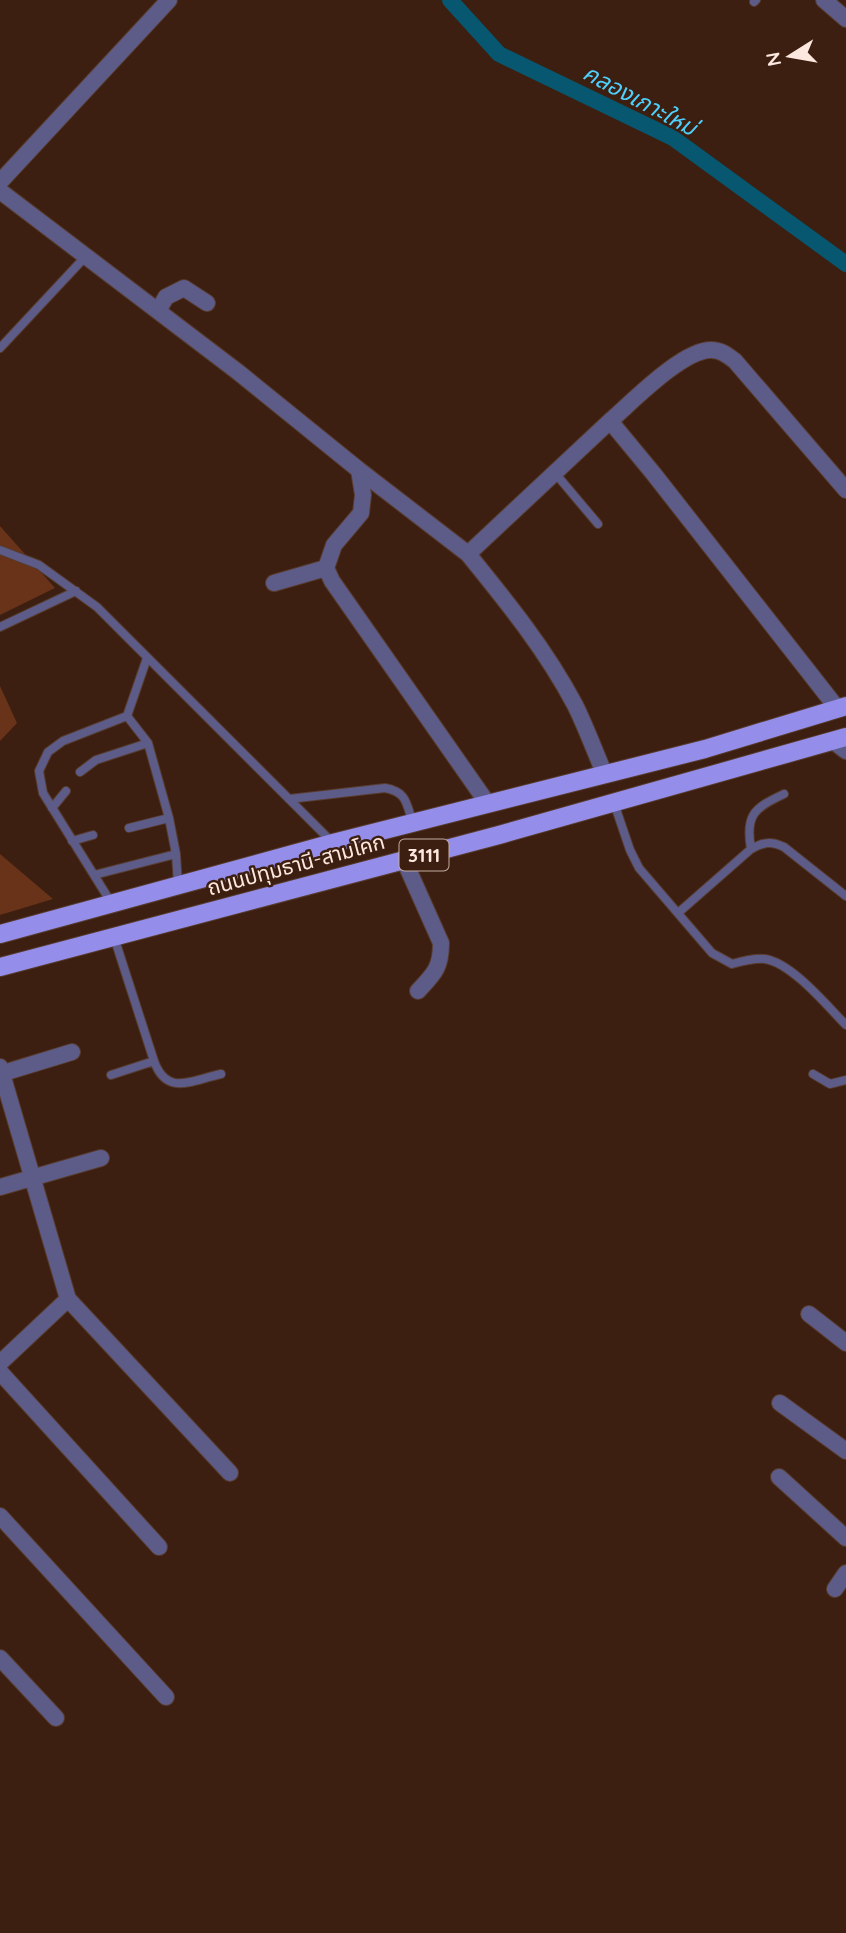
<svg xmlns="http://www.w3.org/2000/svg" width="846" height="1933" font-family="Quicksand,'Noto Sans Thai',sans-serif">
	<rect width="100%" height="100%" fill="#3c1f10"/>
	<path fill="#683319" d="M0,526L55,588L0,615Z
		M0,686L17,723L0,741Z
		M0,854L53,899L0,915Z"/>
	<g fill="none" stroke-linecap="round" stroke-linejoin="round">
		<path stroke="#06576f" stroke-width="16" d="M450,0L499,54L673,138L846,264"/>
		<defs>
			<path id="service" d="M754,2L756,0
				M0,348L86,256
				M555,473L598,524
				M0,550L39,565L97,607L331,841
				M0,627L76,591
				M127,716L147,658
				M80,772L96,760L148,743
				M289,799L385,788C407,792 406,803 413,823
				M614,803L630,850L639,868L712,953L732,964C743,961 754,958 765,959C792,963 827,1006 846,1025
				M52,808L66,791
				M129,828L169,818
				M72,841L93,835
				M751,849C745,815 754,808 784,794
				M94,875L176,854
				M112,904L43,793L39,771L48,752L63,741L127,716L148,743L169,818L176,854L178,885
				M678,913L751,849C764,842 771,841 784,847L846,896
				M114,937L154,1061C167,1097 192,1080 221,1074
				M813,1074L830,1084L846,1080
				M111,1075L154,1061"/>
			<path id="minor" d="M824,0L846,19
				M0,182L169,0
				M0,191L238,372L359,470L363,495L361,513L334,545L326,568L332,581L488,804
				M158,311L166,297L184,288L207,303
				M610,421C632,402 682,350 711,350C721,350 727,355 735,361L846,490
				M359,470L468,554L610,421L653,473L837,708
				M468,554C507,602 546,650 575,705C586,727 595,752 605,775
				M274,583L326,568
				M833,741L846,751
				M404,860L441,943C441,968 434,974 418,991
				M0,1067L68,1299L0,1363
				M0,1074L72,1052
				M0,1187L101,1158
				M68,1299L230,1473
				M809,1314L846,1343
				M0,1372L159,1547
				M780,1403L846,1451
				M779,1477L846,1538
				M0,1516L166,1697
				M835,1589L846,1573
				M0,1658L56,1718"/>
			<path id="primary" d="M0,934L333,843L705,749L846,706
				M0,967L499,835L846,737"/>
		</defs>
		<use href="#service" stroke="#573b2d" stroke-width="10"/>
		<use href="#minor" stroke="#573b2d" stroke-width="18"/>
		<use href="#primary" stroke="#573b2d" stroke-width="20"/>
		<use href="#service" stroke="#5d5b88" stroke-width="8"/>
		<use href="#minor" stroke="#5d5b88" stroke-width="16"/>
		<use href="#primary" stroke="#948dea" stroke-width="18"/>
	</g>
	<g text-anchor="middle" stroke-width="5" stroke-linejoin="round" paint-order="stroke">
		<rect fill="#3c1f10" stroke="#c3aca1" stroke-width="2" x="399.5" y="839.5" width="49" height="31" rx="5"/>
		<g font-size="19" font-weight="bold" fill="#fde8df">
			<text x="424" y="862">3111</text>
		</g>
		<g font-size="21" fill="#fde8df" stroke="#3c1f10">
			<text transform="translate(296 865) rotate(-15)" y="7">ถนนปทุมธานี-สามโคก</text>
		</g>
		<g font-size="23" font-style="italic" fill="#4ed0fd" stroke="#3c1f10">
			<text transform="translate(640 100) rotate(28)" y="8">คลองเกาะใหม่</text>
		</g>
	</g>
	<g transform="translate(790 56) rotate(259)" stroke="#3c1f10" stroke-width="5" paint-order="stroke">
	<path d="M0-5L12 26L0 18L-12 26Z" fill="#fde8df"/>
	<text y="-10" font-size="19" font-weight="bold" text-anchor="middle" fill="#fde8df">N</text>
	</g>
</svg>
